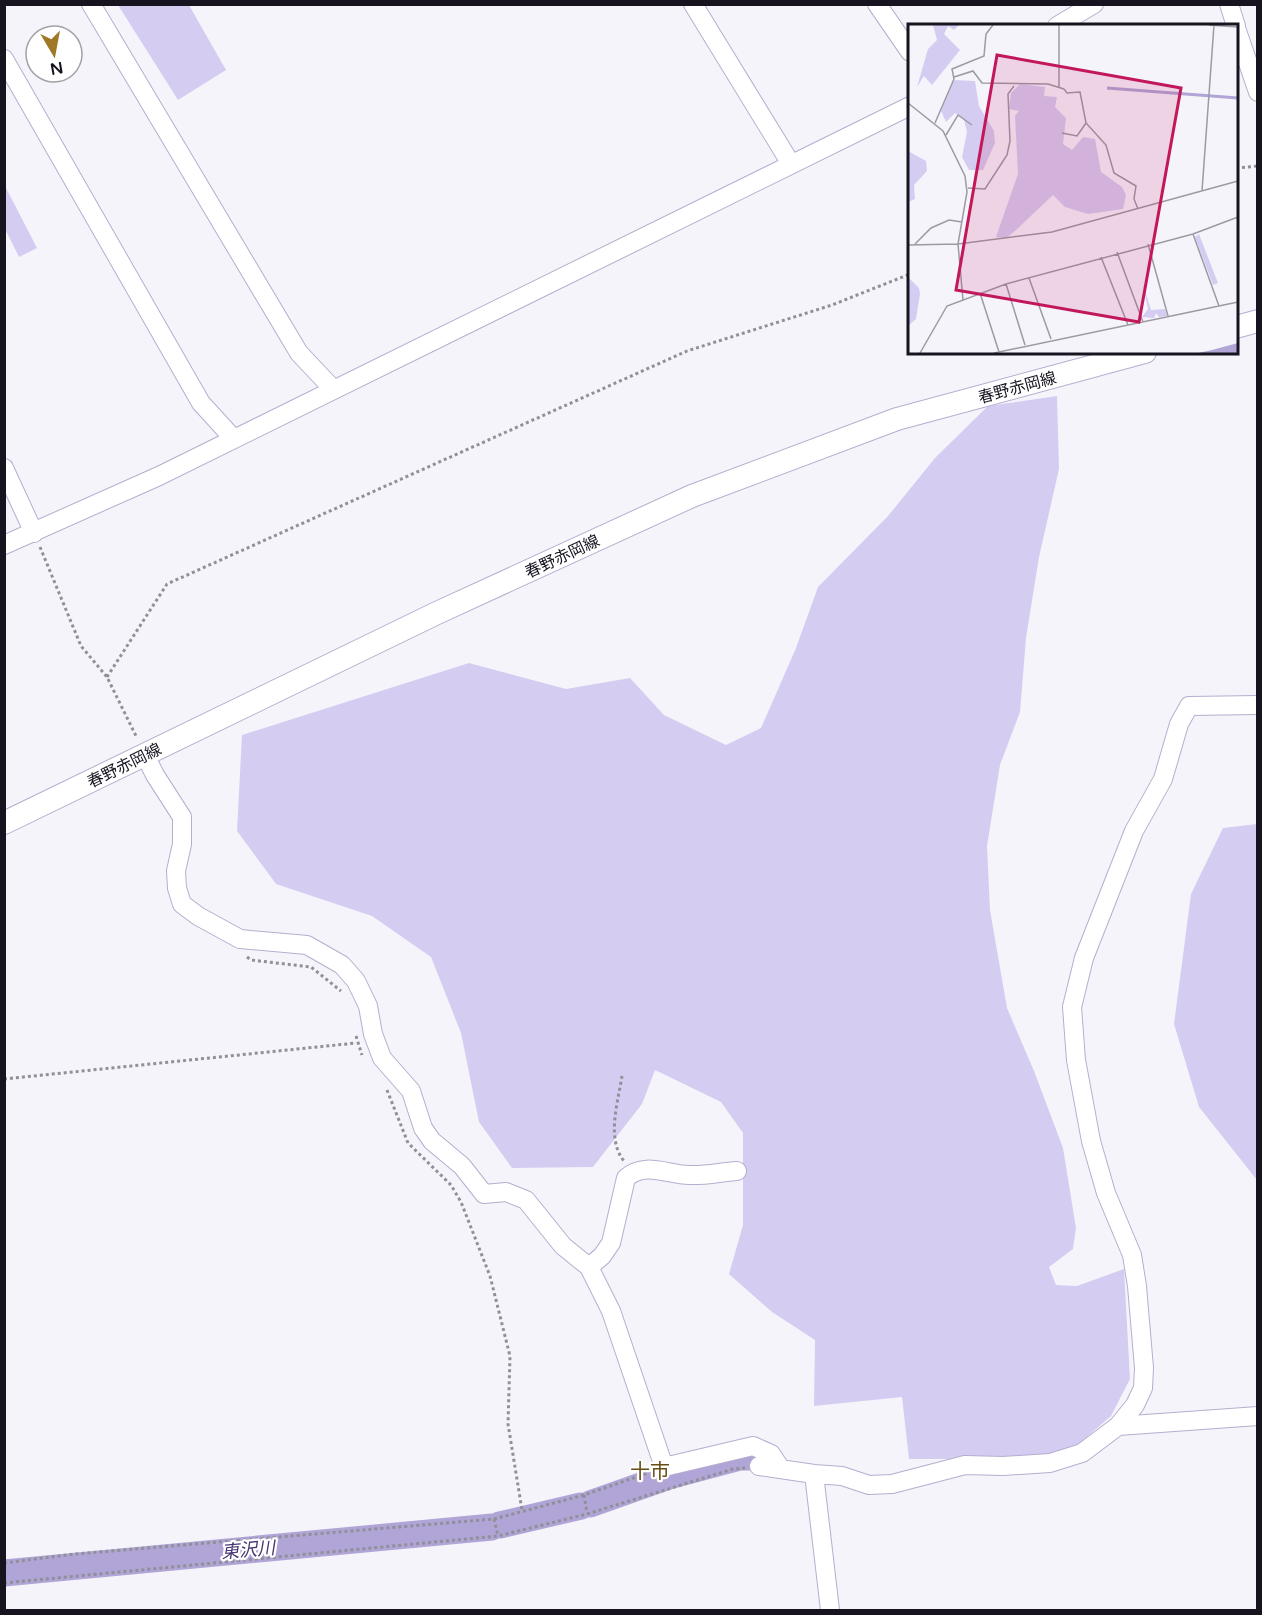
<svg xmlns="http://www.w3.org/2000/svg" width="1262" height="1615" font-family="'Varela Round','Noto Sans JP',sans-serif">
	<rect width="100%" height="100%" fill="#f5f4fb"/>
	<path fill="#d5cdf1" d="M118,5H189L226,70L178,100Z
		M5,186L37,248L19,257L5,229Z
		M1057,396L1059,469L1039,557L1026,638L1020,712L1000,765L987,846L990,910L1007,1008L1034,1071L1063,1148L1076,1228L1073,1249L1049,1267L1056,1285L1077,1286L1124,1269L1130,1379L1111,1416L1074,1448L1031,1459H909L902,1397L814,1406L815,1340L772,1312L729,1274L743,1225V1133L721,1102L655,1070L642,1104L593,1167L512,1168L479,1122L461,1033L431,957L372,916L276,884L237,831L242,735L469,663L566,689L630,678L664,715L726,745L761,728L796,648L818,587L888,516L935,458L988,406Z
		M1257,824H1258L1257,1180L1199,1107L1174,1024L1191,894L1223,828Z"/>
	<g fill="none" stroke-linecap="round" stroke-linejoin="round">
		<path stroke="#b0a5d6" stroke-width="27" d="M590,1504L669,1476L740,1457H764
			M500,1525L581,1506
			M4,1573L492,1527"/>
		<defs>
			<path id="minor" d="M91,4L299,353L333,389
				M693,4L791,164
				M877,4L910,52
				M1229,4L1236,26
				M1057,26L1094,4
				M1236,28L1258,92
				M4,59L201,403L233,438
				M4,468L34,533
				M4,545L159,476L910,106
				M145,755L155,775L182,817V844L176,871L177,888L182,904L198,916L240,939L307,945L342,965L356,981L368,1006L373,1034L382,1058L411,1091L423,1128L432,1141L462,1166L484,1194L506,1192L526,1200L563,1246L589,1267L611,1311L664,1467L753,1446L771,1454L781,1469
				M589,1267L602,1256L611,1243L626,1178C645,1161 668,1175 689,1175C705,1176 721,1172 737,1171
				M1118,1426L1258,1416
				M759,1466L814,1474L842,1476L869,1485L892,1484L965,1465L1003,1466L1050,1463L1082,1453L1118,1426L1135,1405L1143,1388L1144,1368L1137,1286L1132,1255L1106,1193L1091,1141L1076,1060L1072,1007L1084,958L1134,831L1163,779L1179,724L1189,706L1258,705
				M814,1474L830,1610"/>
			<path id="major" d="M1236,327L1258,321
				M4,823L437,613L692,496L897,419L1145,352"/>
		</defs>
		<use href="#minor" stroke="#b5aecf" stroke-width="20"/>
		<use href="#major" stroke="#b5aecf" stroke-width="24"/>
		<path stroke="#918f98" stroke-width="3" stroke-dasharray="3 3" stroke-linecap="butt" d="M1236,168L1258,166
			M40,547L81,646L107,677L137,738
			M107,677L167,584L687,351L832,305L910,274
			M247,957L251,960L311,967L341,991
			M356,1036L362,1055
			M622,1076C618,1102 606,1139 624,1161
			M4,1079L356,1043
			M387,1090L408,1143L451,1185L461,1202L490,1276L510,1356L508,1424L522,1510
			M584,1495L587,1513
			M494,1519L498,1536
			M4,1563L75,1554L494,1519L584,1495L648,1473
			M4,1583L498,1536L587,1514L733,1469L745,1468"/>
		<use href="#minor" stroke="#fff" stroke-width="18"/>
		<use href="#major" stroke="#fff" stroke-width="22"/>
	</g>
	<g text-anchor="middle" stroke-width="4.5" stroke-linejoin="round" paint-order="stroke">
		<g font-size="16" fill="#171420" stroke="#fff">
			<text transform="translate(1017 387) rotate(-15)" y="6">春野赤岡線</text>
			<text transform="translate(562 556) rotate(-25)" y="6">春野赤岡線</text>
			<text transform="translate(124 765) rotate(-26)" y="6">春野赤岡線</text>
		</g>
		<g font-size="18" font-style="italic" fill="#483571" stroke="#fff">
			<text transform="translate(248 1550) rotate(-5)" y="6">東沢川</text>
		</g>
		<g font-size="20" fill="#664d13" stroke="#fff">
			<text x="650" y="1478">十市</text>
		</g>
	</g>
	<g transform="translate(908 24)">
		<rect width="330" height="330" fill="#f5f4fb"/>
		<path d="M25,1H51L46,6L40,2L36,10L52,26L24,61L16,52L9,63L20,25L29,16ZM46,56L67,57L71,82L86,107L87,119L75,146H61L54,133L59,108L56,96L47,89L38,98L33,87ZM112,60L137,63L136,72L149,73L147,83L158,94L155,120L164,126L175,113L187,115L193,148L214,163L218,171L215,185L180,190L157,183L145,171L107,207L98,214L88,213L110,150L107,92L111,87L101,85L103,69ZM0,127L18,137L19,147L6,161L7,175L0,178ZM291,210L310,259L305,261L287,213ZM0,253L11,264L12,270L8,295L0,302ZM235,260L243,286L257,285L259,292L251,293L248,289L246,294L234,293L240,285Z" fill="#d5cdf1"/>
		<path d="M330,319V329H290L304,326Z" fill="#b0a5d6"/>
		<path fill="none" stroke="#b0a5d6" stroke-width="3" d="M199,64L330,74"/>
		<path fill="none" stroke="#9c9aa3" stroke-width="1.5" d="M301,1L330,3M46,53L65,47L74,59L140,60L156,65M151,63V1M156,65L159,69L172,68L178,99L198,121L206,149L228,162L226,175L230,185M0,79L35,107L57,152L59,168L50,220M27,99L46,55L44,45L76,32L78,10L85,1M154,109L169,112L178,99M38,111L50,91L64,101M60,164L77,165L99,131L102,117L100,70L106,62M294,167L306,1M285,210L311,282M7,220L23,204L41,196L54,198M50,220L55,276M240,220L260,292M0,221L50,220L144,208L330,157M209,228L235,298M193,233L220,301M121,254L143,315M98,260L117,321M72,269L91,328M12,329L39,282L98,260L285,210L330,193M86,329L330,278"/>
		<path fill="#c2185b" fill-opacity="0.15" stroke="#c2185b" stroke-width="3" d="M89,31L273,64L231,298L48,266Z"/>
		<rect width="330" height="330" fill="none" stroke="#171420" stroke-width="3"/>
	</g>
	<rect width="1262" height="1615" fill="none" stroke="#171420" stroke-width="12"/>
	<g transform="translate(54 54) rotate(170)"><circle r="28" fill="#ffffff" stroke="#a2a1a6" stroke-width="1.5"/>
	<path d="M0-4.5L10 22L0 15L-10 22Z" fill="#9e7825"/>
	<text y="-9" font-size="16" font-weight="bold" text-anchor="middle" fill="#171420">N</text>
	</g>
</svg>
